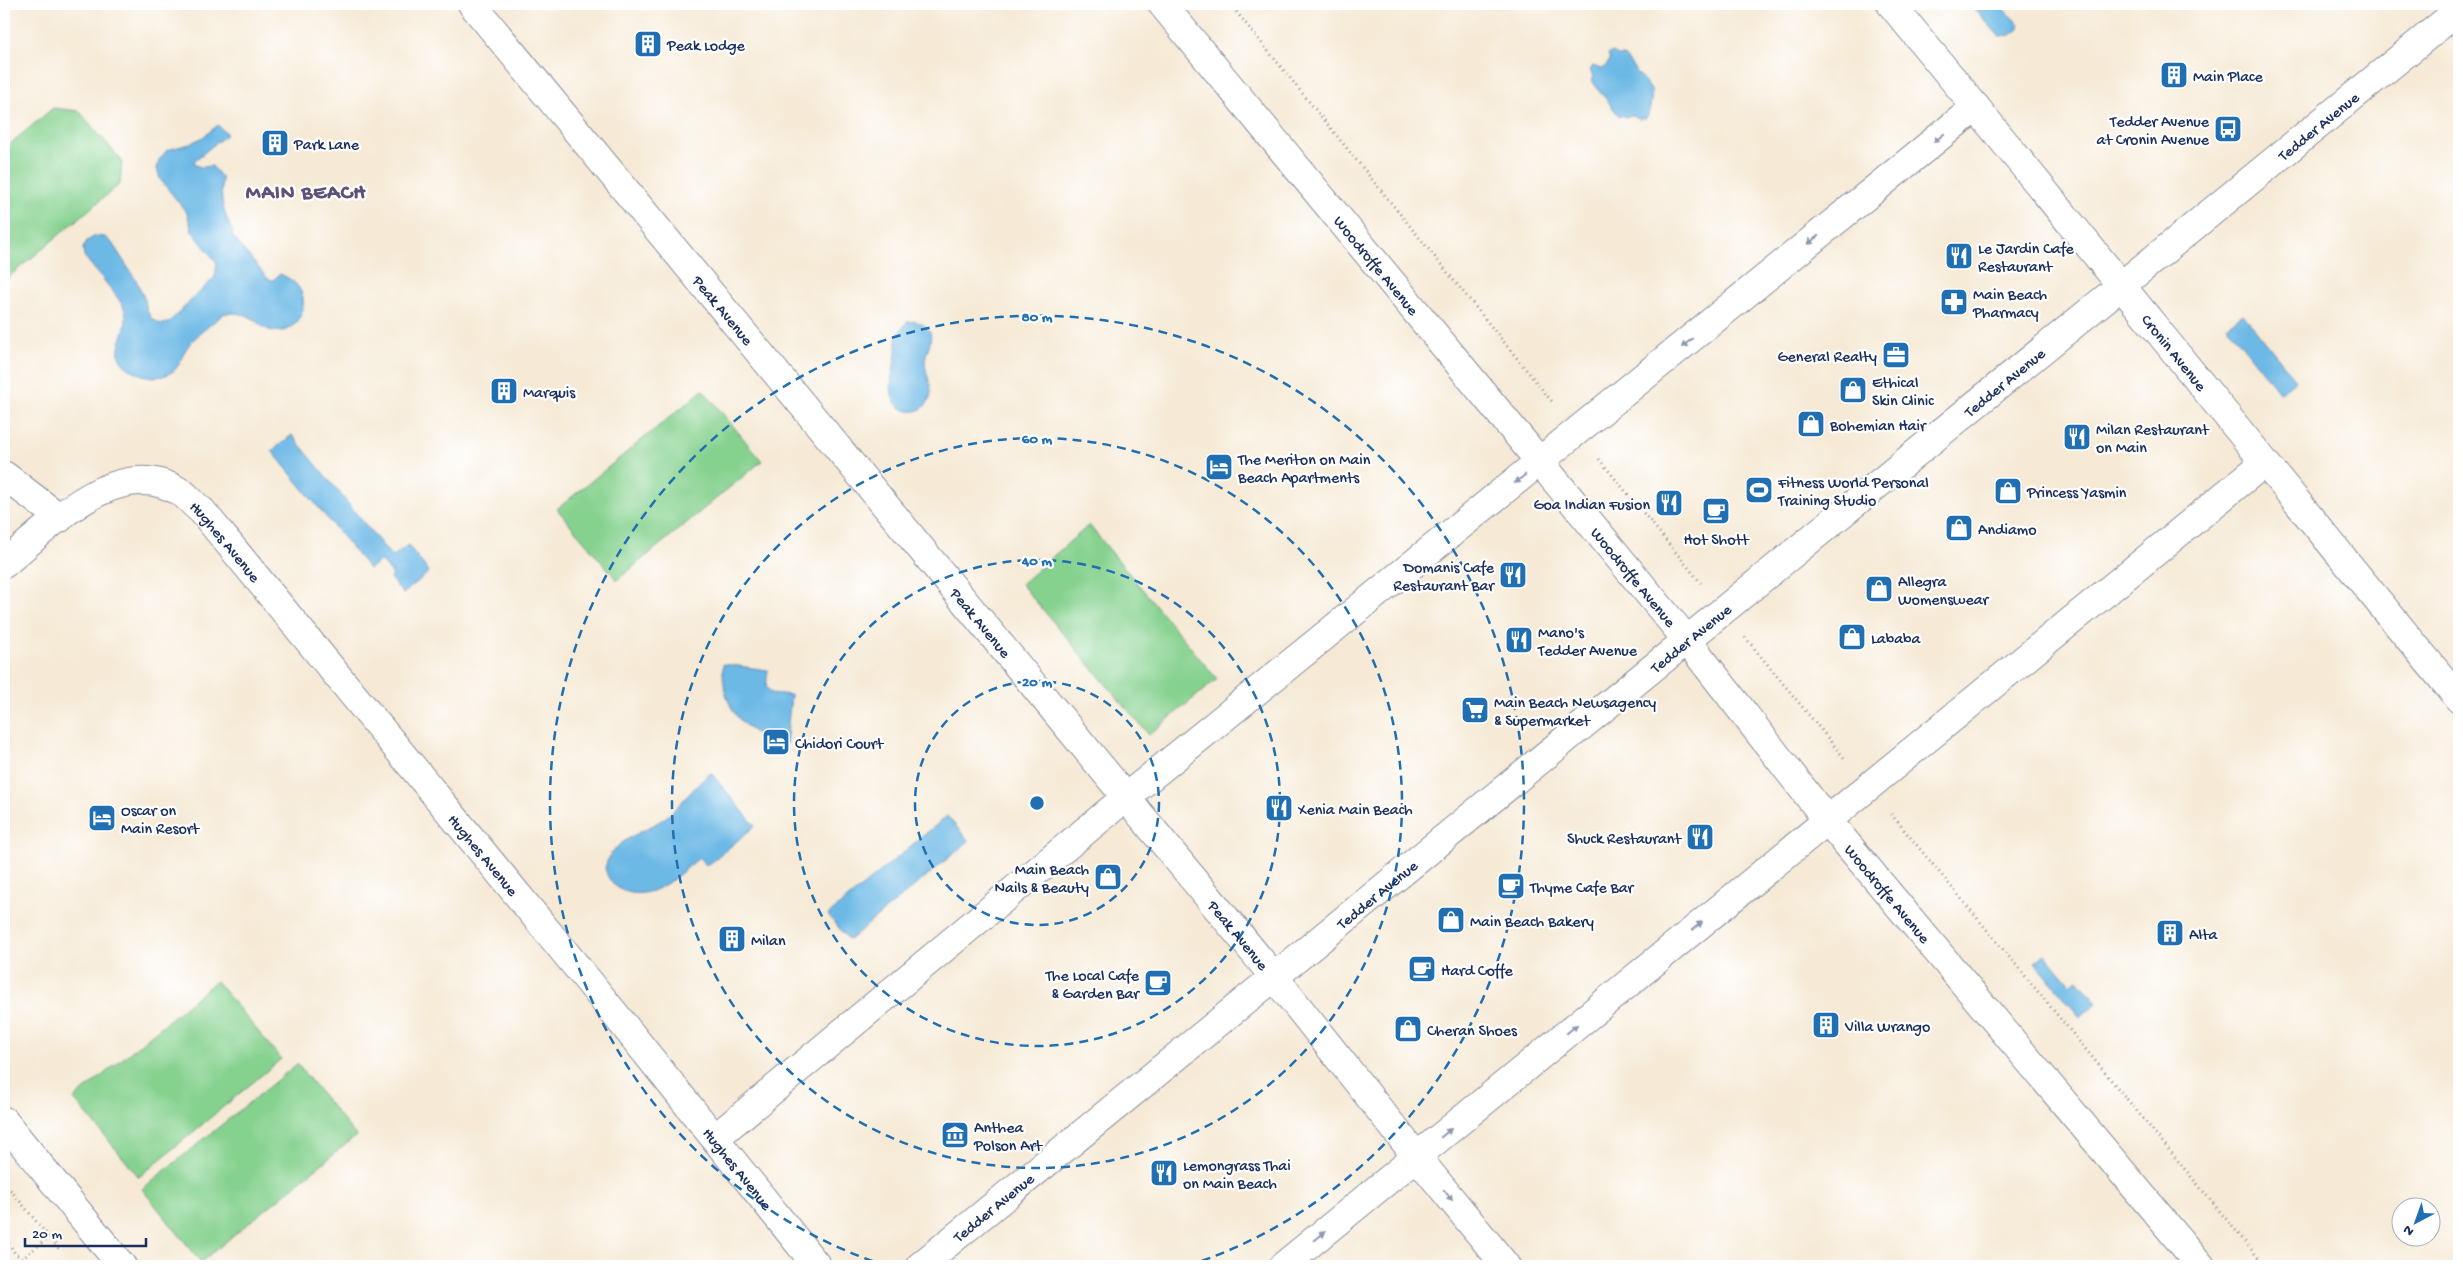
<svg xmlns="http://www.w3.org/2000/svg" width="2463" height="1270" font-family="'Gochi Hand',sans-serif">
	<rect width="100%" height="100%" fill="#fff"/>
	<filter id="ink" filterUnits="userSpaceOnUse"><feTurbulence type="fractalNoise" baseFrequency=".02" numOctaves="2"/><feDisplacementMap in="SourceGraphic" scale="10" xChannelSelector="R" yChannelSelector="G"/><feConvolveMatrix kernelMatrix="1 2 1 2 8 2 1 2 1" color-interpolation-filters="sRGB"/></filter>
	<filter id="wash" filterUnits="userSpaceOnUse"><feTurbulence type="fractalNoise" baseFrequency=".0096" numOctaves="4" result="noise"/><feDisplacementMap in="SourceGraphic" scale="20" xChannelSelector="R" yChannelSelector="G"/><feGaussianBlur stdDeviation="1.12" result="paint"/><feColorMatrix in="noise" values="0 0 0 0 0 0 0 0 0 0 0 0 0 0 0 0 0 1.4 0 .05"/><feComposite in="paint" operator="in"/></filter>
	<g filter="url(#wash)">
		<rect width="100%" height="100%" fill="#f6ead6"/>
		<path fill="#85d18e" stroke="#508076" d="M53,108L79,111L122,161L120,184L4,281V149Z
			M703,390L762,461L617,580L557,509Z
			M1089,525L1217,679L1149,735L1021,584Z
			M216,981L281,1059L139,1177L74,1099Z
			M297,1064L356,1136L201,1262L142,1189Z"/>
		<path fill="#6db9e6" stroke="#4474a2" d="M1970,4H2001L2004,10L2019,24V29L2011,35L1999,36Z
			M1613,52L1618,56H1624L1652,91C1651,98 1651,111 1646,118L1639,119L1632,115L1625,117L1622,115L1620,117L1592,81L1593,76L1590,70L1593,66L1601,69L1606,66L1610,60L1608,54Z
			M218,125L227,134L195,160L194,164L200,167L212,166L222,178C220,199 223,213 233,232L232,236L268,279L273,280L280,274C289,278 298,283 302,294C307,308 298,329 282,331C263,333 262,323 248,316C241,313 233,313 225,313C213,323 198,333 188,346C182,354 180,367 172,372C162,378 154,378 143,375C95,358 135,334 124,308C119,297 93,268 84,256L83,248L87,241L95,236L105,237L112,243L136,280L145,300L147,311L152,319L161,324L168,323L215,277L217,263L192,231L187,213L160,179L157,168L159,160L167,150L189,144L203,137Z
			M2243,314L2296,380L2280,393L2227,326Z
			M915,321C921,323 927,326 930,332C933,342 925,352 925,362C925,374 935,389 929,400C921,418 896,413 892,395C888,378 899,356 896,337L907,322Z
			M292,435L392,557L408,545L429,572L403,594L390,578L393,575L381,560L369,569L272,451Z
			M723,664L768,670L766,687L771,693L791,695L786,744C743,736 721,707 723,664Z
			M711,773L755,826L707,866L699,858C679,874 653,902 624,891C613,886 608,880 605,868C607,861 610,853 616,848C628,836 651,828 666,817C683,803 694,786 711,773Z
			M947,816L969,841L849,940L828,915Z
			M2045,954L2070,984L2078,979L2097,1003L2080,1017L2035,962Z"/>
	</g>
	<g filter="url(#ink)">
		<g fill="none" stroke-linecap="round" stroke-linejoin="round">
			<defs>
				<g id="minor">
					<path id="s1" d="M472,4L1275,978L1417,1157L1506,1266"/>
					<path id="s2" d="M1162,4L1686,639L1827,820L2201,1266"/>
					<path id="s3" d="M1891,4C2082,235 2268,469 2459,699"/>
					<path d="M4,475L60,518"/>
					<path id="s4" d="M4,564C49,527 118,451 182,493C189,498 195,506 202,511L590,983L817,1266"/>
					<path d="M4,1121L122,1266"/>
					<path d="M715,1138L1125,798L1976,107"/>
					<path id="s5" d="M920,1266L2459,10"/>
					<path d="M1283,1266L2264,463"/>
				</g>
			</defs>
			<use href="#minor" stroke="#888c9a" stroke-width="30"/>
			<path stroke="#888c9a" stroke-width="3" stroke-dasharray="1 4" stroke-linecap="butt" d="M1230,4L1554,404
				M1599,459L1701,583
				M1745,637L1845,759
				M1891,814L2265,1266
				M4,1182L59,1249
				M4,1234L15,1254L23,1258L49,1237"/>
			<use href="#minor" stroke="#fff" stroke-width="28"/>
		</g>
		<defs><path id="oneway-solid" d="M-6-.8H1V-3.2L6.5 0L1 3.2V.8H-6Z" transform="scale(1.25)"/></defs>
		<g fill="#8d97ae">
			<use href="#oneway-solid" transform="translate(1939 138) rotate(141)"/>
			<use href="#oneway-solid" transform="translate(1813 240) rotate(141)"/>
			<use href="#oneway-solid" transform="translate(1687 343) rotate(141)"/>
			<use href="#oneway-solid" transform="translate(1520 479) rotate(141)"/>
			<use href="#oneway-solid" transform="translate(1697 926) rotate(-39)"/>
			<use href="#oneway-solid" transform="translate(1572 1029) rotate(-40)"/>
			<use href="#oneway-solid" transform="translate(1446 1133) rotate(-40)"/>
			<use href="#oneway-solid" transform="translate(1448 1195) rotate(50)"/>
			<use href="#oneway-solid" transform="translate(1320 1236) rotate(-39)"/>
		</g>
	</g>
	<g fill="none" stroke="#1f6fb2" stroke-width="2.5" stroke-dasharray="9 6">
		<circle cx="1037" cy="803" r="122"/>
		<circle cx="1037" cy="803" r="243"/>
		<circle cx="1037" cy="803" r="365"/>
		<path d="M887 1266A487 487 0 1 1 1187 1266"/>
	</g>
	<defs>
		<symbol id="building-square" viewBox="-11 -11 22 22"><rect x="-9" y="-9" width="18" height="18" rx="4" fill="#1f6fb2" stroke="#fff"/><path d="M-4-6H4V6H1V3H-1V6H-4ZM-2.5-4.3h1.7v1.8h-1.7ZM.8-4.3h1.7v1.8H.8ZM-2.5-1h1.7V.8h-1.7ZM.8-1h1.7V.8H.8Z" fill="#fff"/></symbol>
		<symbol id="bus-square" viewBox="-11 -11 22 22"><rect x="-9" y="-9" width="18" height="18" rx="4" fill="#1f6fb2" stroke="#fff"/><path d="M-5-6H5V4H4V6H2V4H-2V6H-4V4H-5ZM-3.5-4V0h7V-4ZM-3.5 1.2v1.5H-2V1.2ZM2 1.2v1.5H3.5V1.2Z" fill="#fff"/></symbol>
		<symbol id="restaurant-square" viewBox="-11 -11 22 22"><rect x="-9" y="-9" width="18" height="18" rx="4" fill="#1f6fb2" stroke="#fff"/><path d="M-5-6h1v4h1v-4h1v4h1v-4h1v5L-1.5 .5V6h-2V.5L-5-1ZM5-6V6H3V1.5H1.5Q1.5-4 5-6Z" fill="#fff"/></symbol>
		<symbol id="pharmacy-square" viewBox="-11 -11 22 22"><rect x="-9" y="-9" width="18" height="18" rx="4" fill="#1f6fb2" stroke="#fff"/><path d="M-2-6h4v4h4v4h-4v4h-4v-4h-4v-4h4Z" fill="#fff"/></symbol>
		<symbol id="office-square" viewBox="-11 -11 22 22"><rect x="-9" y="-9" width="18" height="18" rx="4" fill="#1f6fb2" stroke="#fff"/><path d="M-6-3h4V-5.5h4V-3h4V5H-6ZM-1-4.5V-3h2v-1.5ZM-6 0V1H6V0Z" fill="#fff"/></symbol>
		<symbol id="shop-square" viewBox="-11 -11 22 22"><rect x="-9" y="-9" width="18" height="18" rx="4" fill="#1f6fb2" stroke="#fff"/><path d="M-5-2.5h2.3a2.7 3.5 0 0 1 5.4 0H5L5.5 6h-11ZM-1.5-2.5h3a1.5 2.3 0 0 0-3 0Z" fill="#fff"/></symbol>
		<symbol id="hotel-square" viewBox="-11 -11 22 22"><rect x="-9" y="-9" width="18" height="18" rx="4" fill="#1f6fb2" stroke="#fff"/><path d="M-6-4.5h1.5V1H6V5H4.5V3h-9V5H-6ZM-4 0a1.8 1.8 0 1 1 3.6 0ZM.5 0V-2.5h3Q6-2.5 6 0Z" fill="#fff"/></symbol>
		<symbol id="stadium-square" viewBox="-11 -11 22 22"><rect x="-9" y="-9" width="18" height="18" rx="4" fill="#1f6fb2" stroke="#fff"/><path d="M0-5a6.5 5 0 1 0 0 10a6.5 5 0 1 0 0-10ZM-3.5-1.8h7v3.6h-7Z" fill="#fff"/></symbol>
		<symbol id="cafe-square" viewBox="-11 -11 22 22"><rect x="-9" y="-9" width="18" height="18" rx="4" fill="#1f6fb2" stroke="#fff"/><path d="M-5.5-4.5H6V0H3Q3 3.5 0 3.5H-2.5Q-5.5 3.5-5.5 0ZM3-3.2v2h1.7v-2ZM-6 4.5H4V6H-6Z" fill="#fff"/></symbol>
		<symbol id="supermarket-square" viewBox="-11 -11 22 22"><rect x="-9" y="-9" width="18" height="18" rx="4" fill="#1f6fb2" stroke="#fff"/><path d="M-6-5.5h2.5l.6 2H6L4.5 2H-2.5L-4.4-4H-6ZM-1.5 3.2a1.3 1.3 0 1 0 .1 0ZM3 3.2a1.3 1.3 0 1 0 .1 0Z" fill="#fff"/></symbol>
		<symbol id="museum-square" viewBox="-11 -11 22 22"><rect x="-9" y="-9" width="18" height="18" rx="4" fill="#1f6fb2" stroke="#fff"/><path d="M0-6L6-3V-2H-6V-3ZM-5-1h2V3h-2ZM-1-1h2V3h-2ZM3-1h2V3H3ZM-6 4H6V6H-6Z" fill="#fff"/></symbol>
	</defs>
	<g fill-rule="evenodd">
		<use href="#building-square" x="632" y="28" width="32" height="32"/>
		<use href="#building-square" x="2158" y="59" width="32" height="32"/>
		<use href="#bus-square" x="2212" y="113" width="32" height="32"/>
		<use href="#building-square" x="259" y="127" width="32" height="32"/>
		<use href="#restaurant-square" x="1943" y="240" width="32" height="32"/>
		<use href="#pharmacy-square" x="1938" y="286" width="32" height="32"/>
		<use href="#office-square" x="1880" y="339" width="32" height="32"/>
		<use href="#shop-square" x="1837" y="374" width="32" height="32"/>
		<use href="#building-square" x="488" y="375" width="32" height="32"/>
		<use href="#shop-square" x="1795" y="408" width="32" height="32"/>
		<use href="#restaurant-square" x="2061" y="421" width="32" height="32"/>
		<use href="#hotel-square" x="1203" y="451" width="32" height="32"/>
		<use href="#stadium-square" x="1743" y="474" width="32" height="32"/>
		<use href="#shop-square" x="1992" y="475" width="32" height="32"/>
		<use href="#restaurant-square" x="1653" y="487" width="32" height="32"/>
		<use href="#cafe-square" x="1700" y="495" width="32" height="32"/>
		<use href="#shop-square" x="1943" y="512" width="32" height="32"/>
		<use href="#restaurant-square" x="1497" y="559" width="32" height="32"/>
		<use href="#shop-square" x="1863" y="573" width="32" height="32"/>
		<use href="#shop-square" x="1836" y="621" width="32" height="32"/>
		<use href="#restaurant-square" x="1503" y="624" width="32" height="32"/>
		<use href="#supermarket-square" x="1459" y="694" width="32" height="32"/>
		<use href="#hotel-square" x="760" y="726" width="32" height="32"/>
		<use href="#restaurant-square" x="1263" y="792" width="32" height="32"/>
		<use href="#hotel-square" x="86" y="802" width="32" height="32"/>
		<use href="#restaurant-square" x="1684" y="821" width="32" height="32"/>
		<use href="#shop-square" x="1092" y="861" width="32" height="32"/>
		<use href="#cafe-square" x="1495" y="870" width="32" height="32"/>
		<use href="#shop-square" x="1435" y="904" width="32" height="32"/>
		<use href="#building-square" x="2154" y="917" width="32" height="32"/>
		<use href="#building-square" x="716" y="923" width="32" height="32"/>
		<use href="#cafe-square" x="1406" y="953" width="32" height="32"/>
		<use href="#cafe-square" x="1142" y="967" width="32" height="32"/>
		<use href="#building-square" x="1810" y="1009" width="32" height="32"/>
		<use href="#shop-square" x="1392" y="1013" width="32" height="32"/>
		<use href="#museum-square" x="939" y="1119" width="32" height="32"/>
		<use href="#restaurant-square" x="1148" y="1157" width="32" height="32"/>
	</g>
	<g text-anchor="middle" stroke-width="4.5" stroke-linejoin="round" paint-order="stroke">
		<g font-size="16" fill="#1b2f5e" stroke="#fff" text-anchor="start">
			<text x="667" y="50">Peak Lodge</text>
			<text x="2193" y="81">Main Place</text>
			<text x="2209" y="126" text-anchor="end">Tedder Avenue<tspan x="2209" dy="18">at Cronin Avenue</tspan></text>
			<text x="294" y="149">Park Lane</text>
			<text x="1978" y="253">Le Jardin Cafe<tspan x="1978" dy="18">Restaurant</tspan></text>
			<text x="1973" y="299">Main Beach<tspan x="1973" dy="18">Pharmacy</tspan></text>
			<text x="1877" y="361" text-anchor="end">General Realty</text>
			<text x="1872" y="387">Ethical<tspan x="1872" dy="18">Skin Clinic</tspan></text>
			<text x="523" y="397">Marquis</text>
			<text x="1830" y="430">Bohemian Hair</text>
			<text x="2096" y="434">Milan Restaurant<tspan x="2096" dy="18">on Main</tspan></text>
			<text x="1238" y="464">The Meriton on Main<tspan x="1238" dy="18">Beach Apartments</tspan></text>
			<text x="1778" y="487">Fitness World Personal<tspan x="1778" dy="18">Training Studio</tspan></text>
			<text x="2027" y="497">Princess Yasmin</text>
			<text x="1650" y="509" text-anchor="end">Goa Indian Fusion</text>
			<text x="1978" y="534">Andiamo</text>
			<text x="1716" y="544" text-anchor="middle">Hot Shott</text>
			<text x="1494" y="572" text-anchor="end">Domanis Cafe<tspan x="1494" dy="18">Restaurant Bar</tspan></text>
			<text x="1898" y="586">Allegra<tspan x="1898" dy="18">Womenswear</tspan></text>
			<text x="1538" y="637">Mano's<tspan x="1538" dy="18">Tedder Avenue</tspan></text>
			<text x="1871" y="643">Lababa</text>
			<text x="1494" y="707">Main Beach Newsagency<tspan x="1494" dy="18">&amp; Supermarket</tspan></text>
			<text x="795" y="748">Chidori Court</text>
			<text x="1298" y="814">Xenia Main Beach</text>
			<text x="121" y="815">Oscar on<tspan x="121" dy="18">Main Resort</tspan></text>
			<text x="1681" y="843" text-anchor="end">Shuck Restaurant</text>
			<text x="1089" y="874" text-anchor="end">Main Beach<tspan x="1089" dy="18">Nails &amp; Beauty</tspan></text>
			<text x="1530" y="892">Thyme Cafe Bar</text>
			<text x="1470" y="926">Main Beach Bakery</text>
			<text x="2189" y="939">Alta</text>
			<text x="751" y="945">Milan</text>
			<text x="1441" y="975">Hard Coffe</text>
			<text x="1139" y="980" text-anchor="end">The Local Cafe<tspan x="1139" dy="18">&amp; Garden Bar</tspan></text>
			<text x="1845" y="1031">Villa Wrango</text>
			<text x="1427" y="1035">Cheran Shoes</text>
			<text x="974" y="1132">Anthea<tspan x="974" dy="18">Polson Art</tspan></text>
			<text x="1183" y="1170">Lemongrass Thai<tspan x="1183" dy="18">on Main Beach</tspan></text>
		</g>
		<g font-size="16" fill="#1b2f5e" stroke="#fff">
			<text dy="6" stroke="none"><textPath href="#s5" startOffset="1804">Tedder Avenue</textPath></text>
			<text dy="6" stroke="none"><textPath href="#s2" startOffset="338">Woodroffe Avenue</textPath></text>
			<text dy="6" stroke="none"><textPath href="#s1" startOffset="396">Peak Avenue</textPath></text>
			<text dy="6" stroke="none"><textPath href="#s3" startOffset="449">Cronin Avenue</textPath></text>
			<text dy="6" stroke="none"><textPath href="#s5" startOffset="1399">Tedder Avenue</textPath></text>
			<text dy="6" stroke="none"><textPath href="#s4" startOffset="272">Hughes Avenue</textPath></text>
			<text dy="6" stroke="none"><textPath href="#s2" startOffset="742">Woodroffe Avenue</textPath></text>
			<text dy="6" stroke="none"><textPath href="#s1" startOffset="801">Peak Avenue</textPath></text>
			<text dy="6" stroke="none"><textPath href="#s5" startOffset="994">Tedder Avenue</textPath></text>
			<text dy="6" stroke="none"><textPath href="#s4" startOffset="678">Hughes Avenue</textPath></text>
			<text dy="6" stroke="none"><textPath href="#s2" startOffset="1148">Woodroffe Avenue</textPath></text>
			<text dy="6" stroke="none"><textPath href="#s5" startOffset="589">Tedder Avenue</textPath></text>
			<text dy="6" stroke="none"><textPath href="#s1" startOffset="1206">Peak Avenue</textPath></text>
			<text dy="6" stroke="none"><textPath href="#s4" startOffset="1082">Hughes Avenue</textPath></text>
			<text dy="6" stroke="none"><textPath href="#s5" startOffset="94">Tedder Avenue</textPath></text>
		</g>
		<g font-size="21" font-weight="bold" letter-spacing="1" fill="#5e5178" stroke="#fff">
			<text x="306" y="198">MAIN BEACH</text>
		</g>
	</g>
	<circle cx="1037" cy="803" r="8" fill="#1f6fb2" stroke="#fff" stroke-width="2.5"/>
	<g font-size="15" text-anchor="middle" font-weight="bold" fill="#1f6fb2" stroke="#fff" stroke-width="4.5" stroke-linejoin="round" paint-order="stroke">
		<text x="1037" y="321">80 m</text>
		<text x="1037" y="443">60 m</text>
		<text x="1037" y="565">40 m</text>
		<text x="1037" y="686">20 m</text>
	</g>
	<rect width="2463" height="1270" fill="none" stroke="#fff" stroke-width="20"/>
	<g transform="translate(2416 1222) rotate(221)"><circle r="24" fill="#ffffff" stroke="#a4acbf"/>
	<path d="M0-4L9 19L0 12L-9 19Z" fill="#1f6fb2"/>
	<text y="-8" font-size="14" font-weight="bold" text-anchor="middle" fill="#1b2f5e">N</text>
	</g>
	<path d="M25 1238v8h121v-8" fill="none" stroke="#1b2f5e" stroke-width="2.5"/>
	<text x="32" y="1238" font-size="15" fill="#1b2f5e" stroke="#ffffff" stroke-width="4" paint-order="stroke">20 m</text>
</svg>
